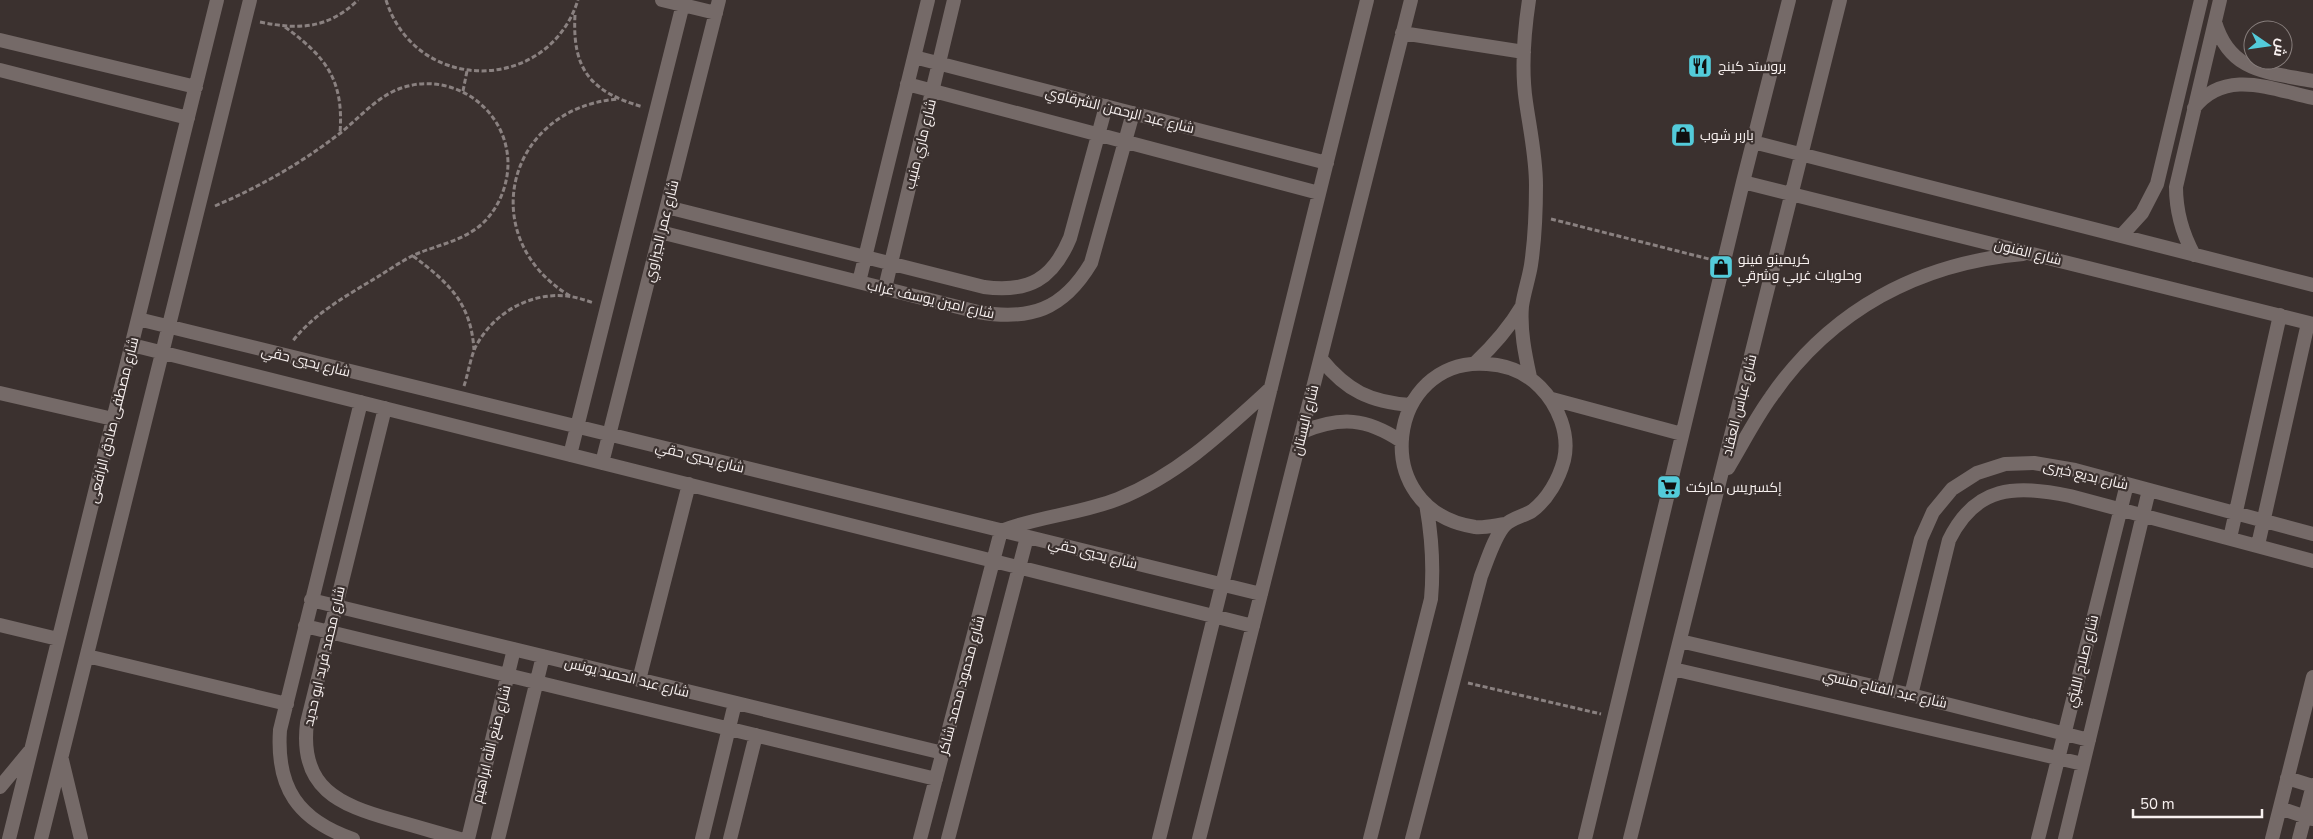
<svg xmlns="http://www.w3.org/2000/svg" width="2313" height="839" font-family="'Nunito Sans',Cairo,sans-serif">
	<rect width="100%" height="100%" fill="#3b312f"/>
	<g fill="none" stroke-linecap="round" stroke-linejoin="round">
		<path stroke="#8a8180" stroke-width="3" stroke-dasharray="5 2.5" stroke-linecap="butt" d="M386,0C416,95 548,94 578,0
			M575,15C572,70 591,92 643,107
			M260,22C299,30 328,29 358,0
			M285,27C326,57 344,80 340,133
			M463,91L467,71
			M215,206C259,187 300,164 339,134C356,121 372,102 392,92C444,66 507,104 508,163C508,185 499,208 482,224C463,241 437,245 414,255C402,261 390,269 379,276C348,295 314,313 292,342
			M1551,219L1709,259
			M413,256C449,283 471,303 474,350
			M570,296C474,238 506,108 618,99
			M464,386C468,374 470,360 475,348C492,314 529,292 567,296C576,297 585,300 594,303
			M1468,683L1601,714"/>
		<path stroke="#756a68" stroke-width="14" d="M662,0L716,13
			M1529,0C1524,33 1521,69 1526,102C1530,130 1536,157 1536,185C1536,212 1535,238 1531,265C1529,278 1524,292 1522,306C1520,330 1525,354 1530,377
			M2215,22C2230,73 2268,72 2313,81
			M1402,33L1524,52
			M0,40L196,87
			M914,57L1327,163
			M0,70L188,118
			M907,84L1319,193
			M2194,108C2225,68 2271,89 2313,98
			M1753,142L2313,285
			M1743,182L2313,324
			M667,207L984,287C1029,293 1053,279 1070,238L1106,106
			M660,232L978,312C1030,321 1063,310 1091,263L1133,113
			M2121,236L2142,213L2157,184L2201,0
			M2194,255C2182,233 2176,212 2176,187L2220,0
			M859,282L928,0
			M885,288L954,0
			M138,319L1261,594
			M132,345L1253,626
			M1321,359C1347,391 1370,402 1411,405
			M1475,363C1494,345 1509,328 1522,306
			M0,393L113,419
			M1552,399L1682,434
			M385,408L307,723C299,788 339,805 393,820C415,826 438,833 460,839
			M1302,432C1341,416 1366,418 1401,441
			M570,455L684,0
			M602,463L719,0
			M1728,468C1742,445 1755,419 1771,397C1831,310 1919,263 2023,254
			M2230,538L2280,315
			M2258,545L2308,323
			M311,600L943,753
			M0,625L58,639
			M305,626L936,779
			M1680,641L1911,695L2089,740
			M87,656L287,704
			M1673,669L2083,764
			M639,680L689,484
			M1883,689L1921,539L1933,512L1952,489L1977,473L2005,464L2034,463L2075,470L2313,534
			M1911,695L1949,540C1976,485 2015,485 2070,496L2313,561
			M62,760L81,839
			M2287,778L2313,786
			M0,787L29,752
			M2280,808L2312,819
			M9,839L217,0
			M41,839L250,0
			M353,839C298,820 276,788 280,730L361,402
			M468,839L514,649
			M498,839L543,656
			M702,839L735,703
			M730,839L756,735
			M920,839L1001,531C1039,516 1080,514 1118,499C1178,475 1224,431 1271,388
			M948,839L1027,537
			M1159,839L1367,0
			M1199,839L1411,0
			M1370,839L1431,599C1434,566 1432,537 1426,504
			M1412,839L1481,576C1487,561 1495,535 1505,525C1512,518 1524,516 1532,511C1548,499 1559,479 1564,460C1570,434 1558,405 1540,387C1525,372 1508,365 1487,364C1387,356 1365,510 1475,527C1485,528 1496,525 1505,524
			M1585,839L1743,182L1789,0
			M1630,839L1840,0
			M2038,839L2127,484
			M2065,839L2149,490
			M2272,839L2313,677
			M2299,839L2313,785"/>
	</g>
	<defs>
		<symbol id="restaurant-square" viewBox="-11 -11 22 22"><rect x="-9" y="-9" width="18" height="18" rx="4" fill="#53cbda" stroke="#3b312f"/><path d="M-5-6h1v4h1v-4h1v4h1v-4h1v5L-1.5 .5V6h-2V.5L-5-1ZM5-6V6H3V1.5H1.5Q1.5-4 5-6Z" fill="#111"/></symbol>
		<symbol id="shop-square" viewBox="-11 -11 22 22"><rect x="-9" y="-9" width="18" height="18" rx="4" fill="#53cbda" stroke="#3b312f"/><path d="M-5-2.5h2.3a2.7 3.5 0 0 1 5.4 0H5L5.5 6h-11ZM-1.5-2.5h3a1.5 2.3 0 0 0-3 0Z" fill="#111"/></symbol>
		<symbol id="supermarket-square" viewBox="-11 -11 22 22"><rect x="-9" y="-9" width="18" height="18" rx="4" fill="#53cbda" stroke="#3b312f"/><path d="M-6-5.5h2.5l.6 2H6L4.5 2H-2.5L-4.4-4H-6ZM-1.5 3.2a1.3 1.3 0 1 0 .1 0ZM3 3.2a1.3 1.3 0 1 0 .1 0Z" fill="#111"/></symbol>
	</defs>
	<g fill-rule="evenodd">
		<use href="#restaurant-square" x="1686" y="52" width="28" height="28"/>
		<use href="#shop-square" x="1669" y="121" width="28" height="28"/>
		<use href="#shop-square" x="1707" y="253" width="28" height="28"/>
		<use href="#supermarket-square" x="1655" y="473" width="28" height="28"/>
	</g>
	<g text-anchor="middle" stroke-width="4.5" stroke-linejoin="round" paint-order="stroke">
		<g font-size="14" fill="#f8f1f0" stroke="#3b312f" text-anchor="start">
			<text x="1718" y="71">بروستد كينج</text>
			<text x="1700" y="140">باربر شوب</text>
			<text x="1738" y="264">كريمينو فينو<tspan x="1738" dy="16">وحلويات غربي وشرقي</tspan></text>
			<text x="1686" y="492">إكسبريس ماركت</text>
		</g>
		<g font-size="14" fill="#f8f1f0" stroke="#3b312f">
			<text transform="translate(1120 110) rotate(14)" y="5">شارع عبد الرحمن الشرقاوي</text>
			<text transform="translate(920 144) rotate(-76)" y="5">شارع ماري منيب</text>
			<text transform="translate(661 231) rotate(-76)" y="5">شارع عمر الجيزاوي</text>
			<text transform="translate(2028 252) rotate(14)" y="5">شارع الفنون</text>
			<text transform="translate(931 299) rotate(13)" y="5">شارع امين يوسف غراب</text>
			<text transform="translate(306 361) rotate(14)" y="5">شارع يحيي حقي</text>
			<text transform="translate(1739 405) rotate(-76)" y="5">شارع عباس العقاد</text>
			<text transform="translate(113 420) rotate(-76)" y="5">شارع مصطفى صادق الرافعى</text>
			<text transform="translate(1305 420) rotate(-76)" y="5">شارع البستان</text>
			<text transform="translate(700 457) rotate(14)" y="5">شارع يحيي حقي</text>
			<text transform="translate(2086 475) rotate(13)" y="5">شارع بديع خيرى</text>
			<text transform="translate(1093 553) rotate(14)" y="5">شارع يحيي حقي</text>
			<text transform="translate(324 656) rotate(-77)" y="5">شارع محمد فريد ابو حديد</text>
			<text transform="translate(2082 661) rotate(-76)" y="5">شارع صلاح الليثي</text>
			<text transform="translate(627 677) rotate(14)" y="5">شارع عبد الحميد يونس</text>
			<text transform="translate(961 685) rotate(-75)" y="5">شارع محمود محمد شاكر</text>
			<text transform="translate(1885 689) rotate(13)" y="5">شارع عبد الفتاح منسي</text>
			<text transform="translate(491 744) rotate(-76)" y="5">شارع صنع الله ابراهيم</text>
		</g>
	</g>
	<g transform="translate(2268 45) rotate(103)"><circle r="24" fill="#3b312f" stroke="#877e7c"/>
	<path d="M0-4L9 19L0 12L-9 19Z" fill="#53cbda"/>
	<text y="-8" font-size="14" font-weight="bold" text-anchor="middle" fill="#f8f1f0">ش</text>
	</g>
	<path d="M2133 809v8h129v-8" fill="none" stroke="#f8f1f0" stroke-width="2.5"/>
	<text x="2140" y="809" font-size="15" fill="#f8f1f0" stroke="#3b312f" stroke-width="4" paint-order="stroke">50 m</text>
</svg>
